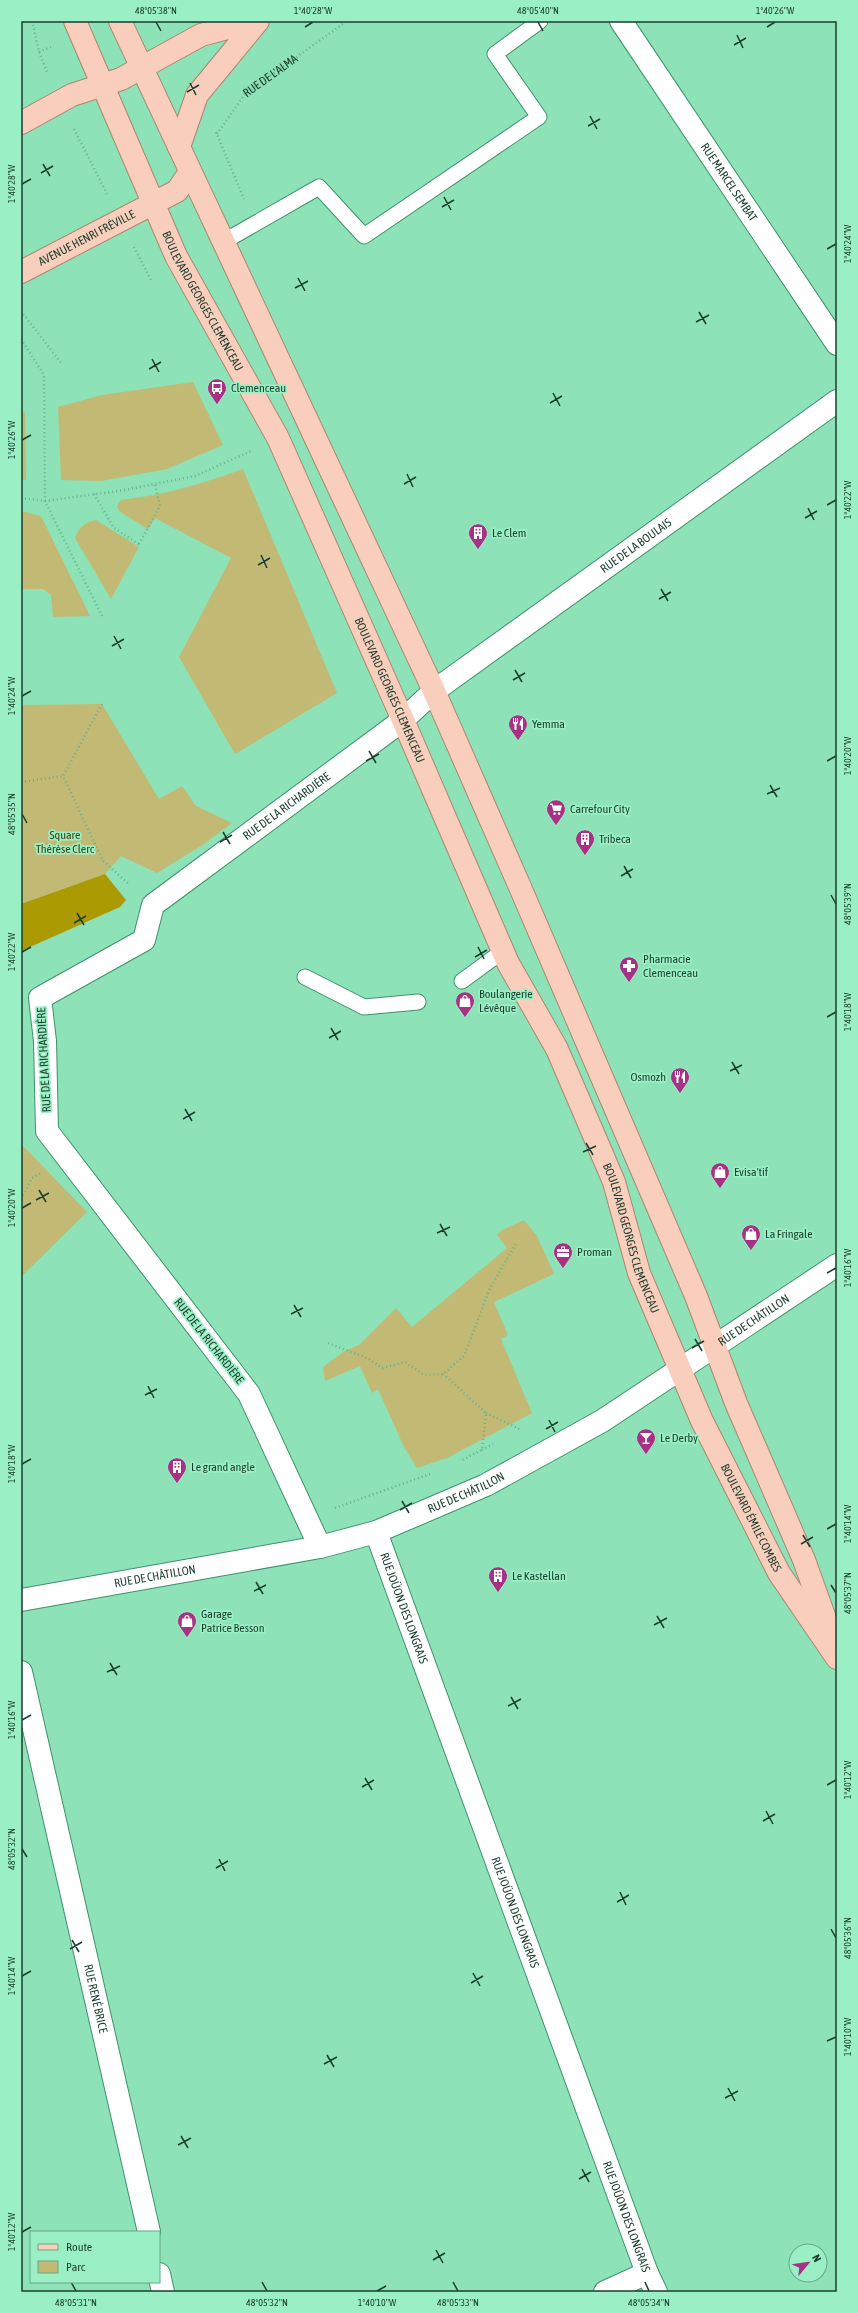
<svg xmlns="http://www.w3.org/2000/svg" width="858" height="2313" font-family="'Asap Condensed',sans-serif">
	<rect width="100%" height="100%" fill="#8de2b8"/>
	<path fill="#c2b974" d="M193,382L223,445L167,469L101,481L61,480L58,407L102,395Z
		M21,411L25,412L26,480H21Z
		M243,469L337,693L235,754L179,657L231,558L155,518L148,529L119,511L117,506L121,500C165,495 201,484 243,469Z
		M21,511L41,516L90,616L53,617L51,595L43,589H21Z
		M96,520L139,547L111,599L75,538C79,527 84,523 96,520Z
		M102,704L159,799L182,786L196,806L232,823L204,844L157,873L121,856L105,874L21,904V705Z
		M21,1147H24L87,1212L21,1277Z
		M524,1220L537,1236L554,1274L494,1302L508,1335L501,1339L532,1413L447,1458L417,1468L404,1447L378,1389L372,1393L360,1366L325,1381L323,1367L345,1351L359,1345L396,1308L412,1327L507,1248L497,1235L502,1230Z"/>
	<path fill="#ab9a02" d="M105,874L126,900L120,907L21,951V904Z"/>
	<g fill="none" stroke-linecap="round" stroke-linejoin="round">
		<defs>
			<path id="service" d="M223,242L319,187L364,236L539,117L495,54L540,21
				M305,977L364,1007L418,1002
				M462,981L503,951"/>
			<g id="minor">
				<path id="s2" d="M621,21L837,344"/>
				<path id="s3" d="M376,1532L647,2273L656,2292"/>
				<path id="s4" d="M320,1547L249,1394L47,1131L45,1041L40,998L144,940L153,905L403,720L434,691L837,401"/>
				<path id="s5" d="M21,1672L149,2232"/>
				<path d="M159,2274L163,2292"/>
				<path d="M605,2292L647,2273"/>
			</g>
			<g id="tertiary">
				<path id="s6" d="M21,1600L320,1547L376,1532L486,1485L602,1421L837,1265"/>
			</g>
			<g id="primary">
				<path id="s7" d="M75,21L176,256L278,438L403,720L508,963L557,1049L614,1182L639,1273L702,1421L779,1573L837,1658"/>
				<path d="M120,21L434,691L520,887L696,1296L736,1403L804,1560L832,1638"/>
				<path d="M21,123L72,95L121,79L201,35L254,21"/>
				<path d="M179,147L197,95L258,21"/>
				<path id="s8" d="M21,272L177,191L190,172"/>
			</g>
		</defs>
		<use href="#service" stroke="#3d926c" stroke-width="17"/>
		<use href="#minor" stroke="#3d926c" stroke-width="24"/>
		<use href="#tertiary" stroke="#3d926c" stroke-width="24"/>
		<use href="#primary" stroke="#aa866e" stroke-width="24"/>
		<g stroke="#69af8d" stroke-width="2.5" stroke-dasharray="1 3" stroke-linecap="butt">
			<path d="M32,21L39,52L48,74"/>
			<path d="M39,52L53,46"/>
			<path d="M74,129L107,194"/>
			<path d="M216,132L244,199"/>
			<path id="s1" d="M217,134L245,94L347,21"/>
			<path d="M134,247L151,280"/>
			<path d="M21,311L61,363"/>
			<path d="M21,339L44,375L45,501L102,616"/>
			<path d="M94,494L114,528L140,545"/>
			<path d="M21,498L45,501L119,491L195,476L251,451"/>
			<path d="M139,544L160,506L155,484"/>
			<path d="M102,704L63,776L103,861L130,885"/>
			<path d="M21,782L63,776"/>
			<path d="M21,1199L32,1178L41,1173"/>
			<path d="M328,1343L369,1359L382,1368L405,1362L424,1375L443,1374L464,1356L490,1288L517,1242"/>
			<path d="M443,1374L486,1413L482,1450L462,1460"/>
			<path d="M486,1413L521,1430"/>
			<path d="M482,1450L493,1444"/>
			<path d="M335,1508L430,1474"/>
		</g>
		<use href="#service" stroke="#fff" stroke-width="15"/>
		<use href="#minor" stroke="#fff" stroke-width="22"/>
		<use href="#tertiary" stroke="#fff" stroke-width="22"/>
		<use href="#primary" stroke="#facebd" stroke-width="22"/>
	</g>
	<path fill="none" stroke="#1a3e2d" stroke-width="1.5" d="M156,22L161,31M538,22L543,31M305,27L313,22M767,27L775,22M737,35L743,48M734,45L746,38M190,83L196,95M187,92L199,85M590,116L597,129M588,126L600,119M43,164L50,176M41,173L53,166M22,184L31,179M444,197L451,210M442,207L454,200M827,249L836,244M298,278L305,291M295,288L308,281M699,312L706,324M696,322L709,315M152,359L159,372M149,369L161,362M553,393L560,406M550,403L562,396M22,440L31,435M407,474L413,487M404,484L416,477M827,505L836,500M808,508L814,520M805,518L817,511M261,555L267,568M258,565L270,558M661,589L668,601M659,599L671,592M114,636L121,649M112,646L124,639M515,670L522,682M513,680L525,673M22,696L31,691M369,751L376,763M366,761L379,754M827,761L836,756M770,785L777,797M767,794L780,788M22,814L27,823M223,832L230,844M220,842L232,835M624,866L631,878M621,876L633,869M831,895L836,904M77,913L84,925M74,923L86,916M478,947L484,959M22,952L31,947M475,957L487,950M827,1017L836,1012M331,1028L338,1040M329,1038L341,1031M732,1062L739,1074M730,1071L742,1065M185,1109L192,1121M183,1119L195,1112M586,1143L593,1155M583,1152L596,1146M39,1190L46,1202M36,1200L49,1193M22,1208L31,1203M440,1224L447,1236M437,1233L450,1227M827,1273L836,1268M294,1305L301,1317M291,1314L303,1308M695,1339L702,1351M692,1348L704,1341M148,1386L154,1398M145,1395L157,1389M549,1420L555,1432M546,1429L558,1422M22,1464L31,1459M402,1501L409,1513M400,1510L412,1503M827,1529L836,1524M803,1535L810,1547M801,1544L813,1537M256,1582L263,1594M831,1585L836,1593M254,1591L266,1585M657,1616L664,1628M654,1625L667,1618M110,1663L117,1675M107,1672L120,1666M511,1697L518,1709M508,1706L521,1699M22,1720L31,1715M365,1778L372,1790M827,1785L836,1780M362,1787L374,1780M766,1811L773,1824M763,1821L775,1814M22,1849L27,1857M219,1859L225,1871M216,1868L228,1861M620,1892L626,1905M617,1902L629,1895M831,1929L836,1938M72,1940L79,1952M70,1949L82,1942M473,1973L480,1986M22,1976L31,1971M471,1983L483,1976M827,2041L836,2037M327,2055L334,2067M324,2064L337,2057M728,2088L735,2101M725,2098L738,2091M181,2136L188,2148M178,2145L191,2138M582,2169L589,2182M579,2179L591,2172M22,2232L31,2227M436,2250L443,2263M433,2260L445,2253M71,2282L76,2291M262,2282L267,2291M453,2282L458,2291M645,2282L649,2291M377,2291L386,2286"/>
	<defs>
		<symbol id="bus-pin" viewBox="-11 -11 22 30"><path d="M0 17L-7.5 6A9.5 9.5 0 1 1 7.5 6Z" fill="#a83085" stroke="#9aefc5"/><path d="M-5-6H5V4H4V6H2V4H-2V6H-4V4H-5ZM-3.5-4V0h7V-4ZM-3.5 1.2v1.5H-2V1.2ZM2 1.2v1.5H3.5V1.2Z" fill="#fff"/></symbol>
		<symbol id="building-pin" viewBox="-11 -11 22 30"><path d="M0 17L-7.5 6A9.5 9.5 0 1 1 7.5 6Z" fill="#a83085" stroke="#9aefc5"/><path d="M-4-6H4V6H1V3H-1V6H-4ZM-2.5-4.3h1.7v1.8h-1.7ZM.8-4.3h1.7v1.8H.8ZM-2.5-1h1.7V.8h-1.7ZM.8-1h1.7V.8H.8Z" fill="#fff"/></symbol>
		<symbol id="restaurant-pin" viewBox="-11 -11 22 30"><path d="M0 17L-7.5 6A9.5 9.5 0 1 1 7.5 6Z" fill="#a83085" stroke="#9aefc5"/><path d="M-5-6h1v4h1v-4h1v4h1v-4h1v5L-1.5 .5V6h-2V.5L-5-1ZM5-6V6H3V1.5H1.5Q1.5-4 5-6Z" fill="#fff"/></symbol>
		<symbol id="supermarket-pin" viewBox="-11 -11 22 30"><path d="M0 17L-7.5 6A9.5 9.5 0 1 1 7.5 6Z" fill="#a83085" stroke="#9aefc5"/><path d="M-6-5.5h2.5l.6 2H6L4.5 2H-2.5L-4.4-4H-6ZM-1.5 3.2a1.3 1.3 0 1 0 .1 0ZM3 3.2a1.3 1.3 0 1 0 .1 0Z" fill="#fff"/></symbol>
		<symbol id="pharmacy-pin" viewBox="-11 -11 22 30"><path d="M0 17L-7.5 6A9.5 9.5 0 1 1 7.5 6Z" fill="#a83085" stroke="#9aefc5"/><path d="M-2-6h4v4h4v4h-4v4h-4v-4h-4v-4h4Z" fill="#fff"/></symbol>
		<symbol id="shop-pin" viewBox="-11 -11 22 30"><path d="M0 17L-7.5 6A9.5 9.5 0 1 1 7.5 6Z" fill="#a83085" stroke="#9aefc5"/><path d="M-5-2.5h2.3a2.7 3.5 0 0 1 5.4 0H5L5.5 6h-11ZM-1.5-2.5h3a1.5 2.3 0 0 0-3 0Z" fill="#fff"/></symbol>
		<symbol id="office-pin" viewBox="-11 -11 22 30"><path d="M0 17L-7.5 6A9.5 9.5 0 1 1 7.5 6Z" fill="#a83085" stroke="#9aefc5"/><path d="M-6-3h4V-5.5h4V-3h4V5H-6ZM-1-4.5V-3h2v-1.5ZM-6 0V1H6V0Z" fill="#fff"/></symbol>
		<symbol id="bar-pin" viewBox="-11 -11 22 30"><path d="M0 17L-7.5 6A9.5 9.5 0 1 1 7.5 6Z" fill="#a83085" stroke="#9aefc5"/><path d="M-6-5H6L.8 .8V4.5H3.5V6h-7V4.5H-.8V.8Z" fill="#fff"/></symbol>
	</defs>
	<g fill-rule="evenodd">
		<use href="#bus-pin" x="206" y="377" width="22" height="30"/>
		<use href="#building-pin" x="467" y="522" width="22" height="30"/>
		<use href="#restaurant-pin" x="507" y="713" width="22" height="30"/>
		<use href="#supermarket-pin" x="545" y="798" width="22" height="30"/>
		<use href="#building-pin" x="574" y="828" width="22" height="30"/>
		<use href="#pharmacy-pin" x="618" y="955" width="22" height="30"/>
		<use href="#shop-pin" x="454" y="990" width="22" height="30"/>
		<use href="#restaurant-pin" x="669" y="1066" width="22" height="30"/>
		<use href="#shop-pin" x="709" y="1161" width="22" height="30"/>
		<use href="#shop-pin" x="740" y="1223" width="22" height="30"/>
		<use href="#office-pin" x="552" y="1241" width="22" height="30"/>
		<use href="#bar-pin" x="635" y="1427" width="22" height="30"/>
		<use href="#building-pin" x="166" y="1456" width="22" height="30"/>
		<use href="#building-pin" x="487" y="1565" width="22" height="30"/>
		<use href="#shop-pin" x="176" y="1610" width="22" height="30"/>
	</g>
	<g text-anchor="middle" stroke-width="3.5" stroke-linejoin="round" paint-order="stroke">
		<g font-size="12" fill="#1a3e2d" stroke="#9aefc5">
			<text dy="4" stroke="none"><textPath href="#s1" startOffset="80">RUE DE L'ALMA</textPath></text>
			<text dy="4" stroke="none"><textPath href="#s2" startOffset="194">RUE MARCEL SEMBAT</textPath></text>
			<text dy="4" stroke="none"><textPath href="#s8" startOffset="74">AVENUE HENRI FRÉVILLE</textPath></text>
			<text dy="4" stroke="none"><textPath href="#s7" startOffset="308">BOULEVARD GEORGES CLEMENCEAU</textPath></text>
			<text dy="4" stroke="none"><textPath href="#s4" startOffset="1391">RUE DE LA BOULAIS</textPath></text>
			<text dy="4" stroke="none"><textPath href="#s7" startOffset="740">BOULEVARD GEORGES CLEMENCEAU</textPath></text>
			<text dy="4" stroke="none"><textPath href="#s4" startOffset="955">RUE DE LA RICHARDIÈRE</textPath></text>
			<text transform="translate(44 1060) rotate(-93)" y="4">RUE DE LA RICHARDIÈRE</text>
			<text dy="4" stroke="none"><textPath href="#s7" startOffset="1340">BOULEVARD GEORGES CLEMENCEAU</textPath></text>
			<text dy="4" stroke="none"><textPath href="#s6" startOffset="796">RUE DE CHÂTILLON</textPath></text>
			<text transform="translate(209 1341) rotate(52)" y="4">RUE DE LA RICHARDIÈRE</text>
			<text dy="4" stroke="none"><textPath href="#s6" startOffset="460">RUE DE CHÂTILLON</textPath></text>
			<text dy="4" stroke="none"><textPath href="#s7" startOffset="1645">BOULEVARD ÉMILE COMBES</textPath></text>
			<text dy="4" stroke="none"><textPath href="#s6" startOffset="136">RUE DE CHÂTILLON</textPath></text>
			<text dy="4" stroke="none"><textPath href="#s3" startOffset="81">RUE JOÜON DES LONGRAIS</textPath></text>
			<text dy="4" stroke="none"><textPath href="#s3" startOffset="405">RUE JOÜON DES LONGRAIS</textPath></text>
			<text dy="4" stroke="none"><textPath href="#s5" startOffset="335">RUE RENÉ BRICE</textPath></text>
			<text dy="4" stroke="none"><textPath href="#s3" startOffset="729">RUE JOÜON DES LONGRAIS</textPath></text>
		</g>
		<g font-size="12" fill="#1a3e2d" stroke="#9aefc5" text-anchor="start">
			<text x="231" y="392">Clemenceau</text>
			<text x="492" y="537">Le Clem</text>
			<text x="532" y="728">Yemma</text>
			<text x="570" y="813">Carrefour City</text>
			<text x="599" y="843">Tribeca</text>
			<text x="643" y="963">Pharmacie<tspan x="643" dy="14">Clemenceau</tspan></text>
			<text x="479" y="998">Boulangerie<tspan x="479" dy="14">Lévêque</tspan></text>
			<text x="666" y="1081" text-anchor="end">Osmozh</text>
			<text x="734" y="1176">Evisa'tif</text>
			<text x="765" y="1238">La Fringale</text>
			<text x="577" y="1256">Proman</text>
			<text x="660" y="1442">Le Derby</text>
			<text x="191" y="1471">Le grand angle</text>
			<text x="512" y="1580">Le Kastellan</text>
			<text x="201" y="1618">Garage<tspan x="201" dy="14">Patrice Besson</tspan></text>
		</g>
		<g font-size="12" fill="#47400d" stroke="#9aefc5">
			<text x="65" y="839">Square<tspan x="65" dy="14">Thérèse Clerc</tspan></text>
		</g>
	</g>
	<rect width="858" height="2313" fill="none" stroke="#9aefc5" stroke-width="44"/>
	<rect x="30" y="2231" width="130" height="52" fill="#9aefc5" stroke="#67a888"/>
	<rect x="38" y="2244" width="20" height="6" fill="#facebd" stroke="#67a888"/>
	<text x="66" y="2251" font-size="12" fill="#1a3e2d">Route</text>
	<rect x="38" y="2261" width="20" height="12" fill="#c2b974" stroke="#67a888"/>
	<text x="66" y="2271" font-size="12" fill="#1a3e2d">Parc</text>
	<g transform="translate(808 2263) rotate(61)"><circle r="19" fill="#9aefc5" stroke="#67a888"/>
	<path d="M0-3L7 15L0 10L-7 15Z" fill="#a83085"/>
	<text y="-6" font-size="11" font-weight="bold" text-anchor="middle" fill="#1a3e2d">N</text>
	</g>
	<rect x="22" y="22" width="814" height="2269" fill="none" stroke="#1a3e2d" stroke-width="1.5"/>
	<g font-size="10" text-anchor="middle" fill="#1a3e2d">
		<text x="156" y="14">48°05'38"N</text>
		<text x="313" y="14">1°40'28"W</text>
		<text x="538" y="14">48°05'40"N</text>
		<text x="775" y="14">1°40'26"W</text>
		<text transform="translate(11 184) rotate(-90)" y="4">1°40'28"W</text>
		<text transform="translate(847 244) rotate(-90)" y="4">1°40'24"W</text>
		<text transform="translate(11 440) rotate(-90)" y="4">1°40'26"W</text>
		<text transform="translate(847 500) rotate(-90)" y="4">1°40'22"W</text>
		<text transform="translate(11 696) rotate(-90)" y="4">1°40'24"W</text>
		<text transform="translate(847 756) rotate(-90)" y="4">1°40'20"W</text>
		<text transform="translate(11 814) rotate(-90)" y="4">48°05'35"N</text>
		<text transform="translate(847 904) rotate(-90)" y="4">48°05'39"N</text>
		<text transform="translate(11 952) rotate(-90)" y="4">1°40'22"W</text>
		<text transform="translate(847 1012) rotate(-90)" y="4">1°40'18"W</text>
		<text transform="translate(11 1208) rotate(-90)" y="4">1°40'20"W</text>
		<text transform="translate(847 1268) rotate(-90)" y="4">1°40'16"W</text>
		<text transform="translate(11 1464) rotate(-90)" y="4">1°40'18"W</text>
		<text transform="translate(847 1524) rotate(-90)" y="4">1°40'14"W</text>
		<text transform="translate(847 1593) rotate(-90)" y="4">48°05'37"N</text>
		<text transform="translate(11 1720) rotate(-90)" y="4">1°40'16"W</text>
		<text transform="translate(847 1780) rotate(-90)" y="4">1°40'12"W</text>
		<text transform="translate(11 1849) rotate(-90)" y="4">48°05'32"N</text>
		<text transform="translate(847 1938) rotate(-90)" y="4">48°05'36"N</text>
		<text transform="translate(11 1976) rotate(-90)" y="4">1°40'14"W</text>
		<text transform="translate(847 2037) rotate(-90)" y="4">1°40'10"W</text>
		<text transform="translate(11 2232) rotate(-90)" y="4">1°40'12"W</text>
		<text x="76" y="2306">48°05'31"N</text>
		<text x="267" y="2306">48°05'32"N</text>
		<text x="377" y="2306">1°40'10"W</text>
		<text x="458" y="2306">48°05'33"N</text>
		<text x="649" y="2306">48°05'34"N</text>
	</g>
</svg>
